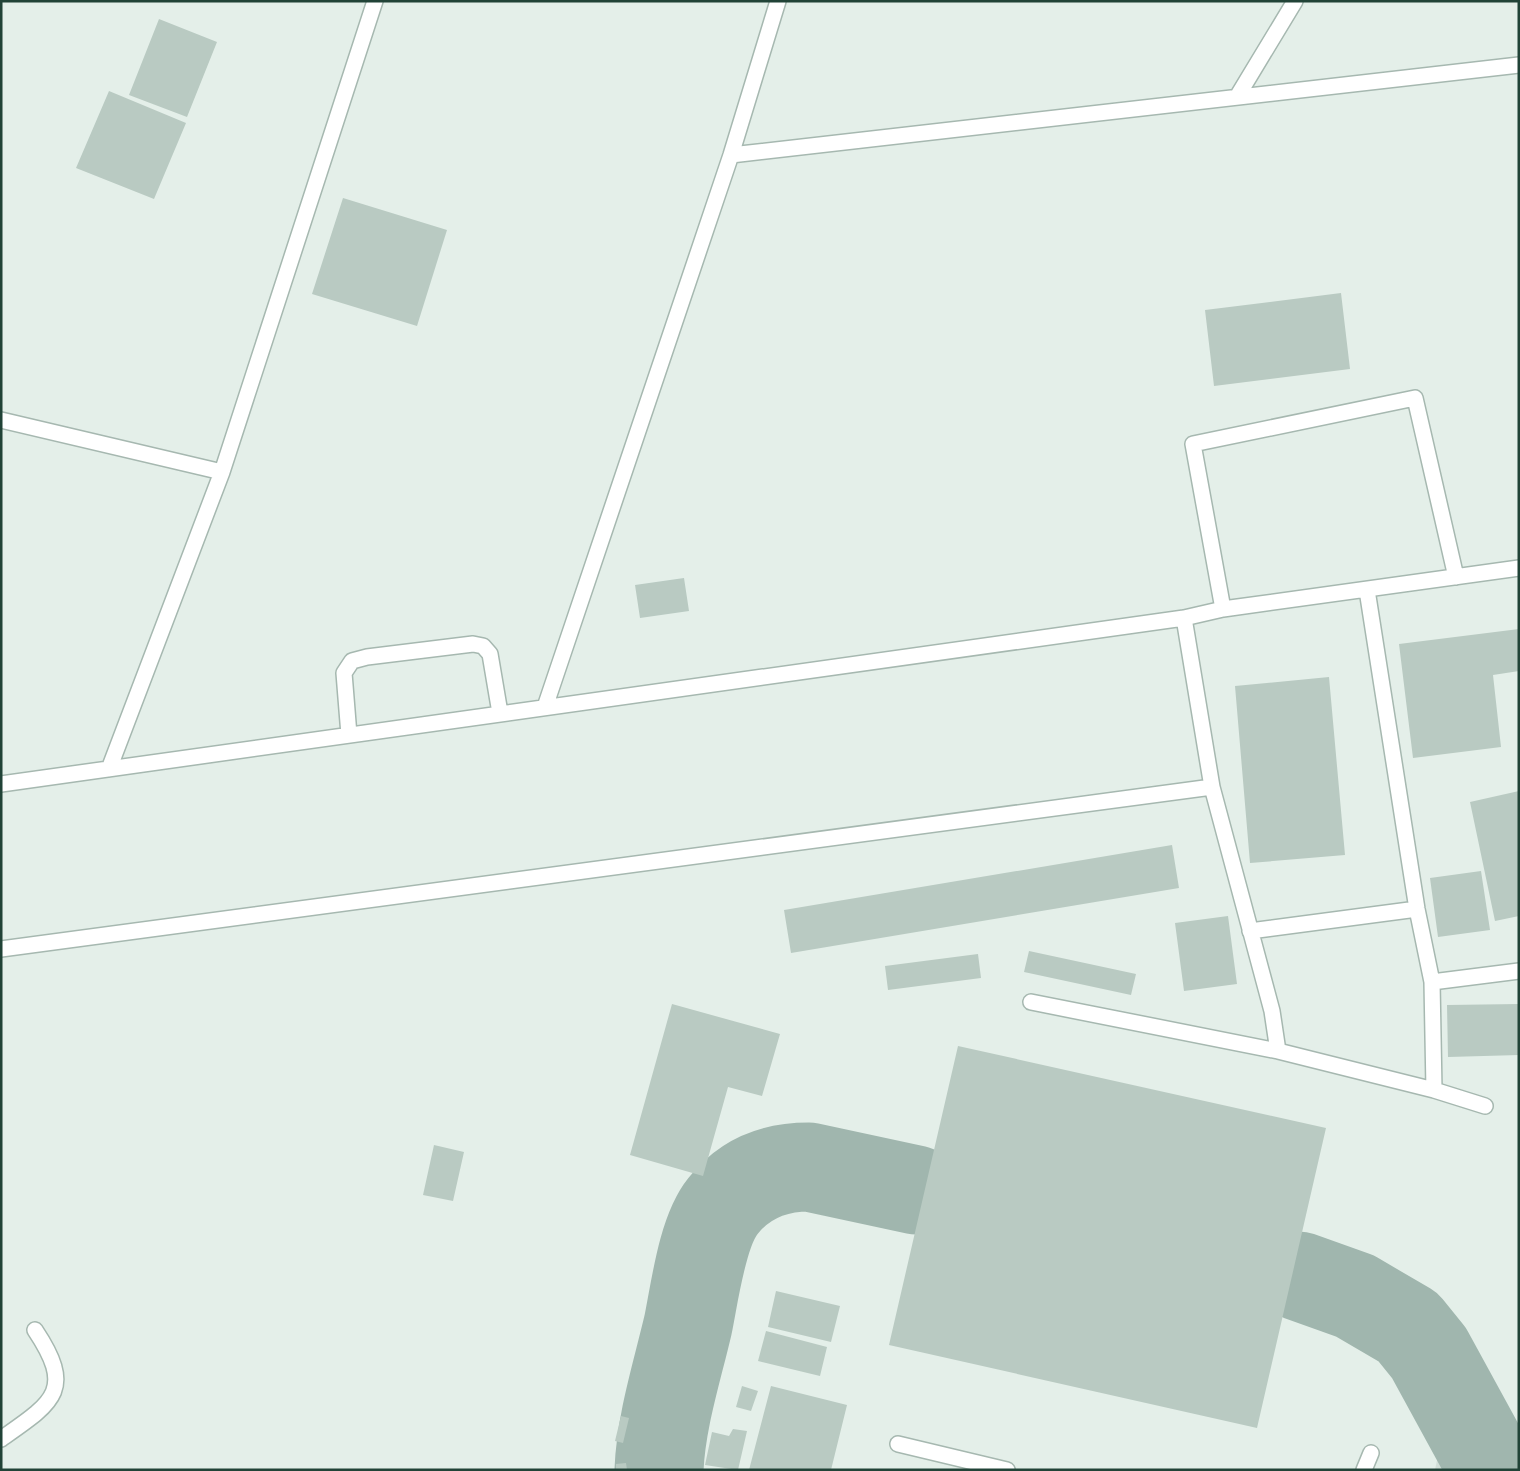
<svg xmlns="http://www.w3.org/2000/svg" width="1520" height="1471" font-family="'Asap Condensed',sans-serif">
	<rect width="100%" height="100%" fill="#e4efe9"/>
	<path fill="#d2dfd8" d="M1441,1441L1519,1458V1470H1435Z"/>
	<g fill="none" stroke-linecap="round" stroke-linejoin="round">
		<path stroke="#a0b6ae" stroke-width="89" d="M1299,1276L1355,1296L1408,1327L1429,1353L1493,1470
			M659,1470C661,1421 677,1372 688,1325C695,1291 702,1232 723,1206C745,1178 775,1167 809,1167L916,1190"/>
	</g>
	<path fill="#b9cac2" d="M159,19L217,42L187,117L129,95Z
		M109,91L186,123L154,199L76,168Z
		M343,198L447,230L417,326L312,294Z
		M1341,293L1350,369L1214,386L1205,310Z
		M684,578L689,611L640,618L635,585Z
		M1519,629V671L1493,675L1501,747L1413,758L1399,644Z
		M1329,677L1345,855L1250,863L1235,686Z
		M1519,791V916L1495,921L1470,802Z
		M1172,845L1179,888L791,953L784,910Z
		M1481,871L1490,930L1438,937L1430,878Z
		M1228,916L1237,984L1184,991L1175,923Z
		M1029,951L1136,974L1131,995L1024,972Z
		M978,954L981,978L888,990L885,966Z
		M672,1004L780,1034L762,1096L728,1087L703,1176L630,1155Z
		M1519,1004V1055L1448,1057L1447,1005Z
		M958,1046L1326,1128L1257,1428L889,1345Z
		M434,1145L464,1152L453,1201L423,1195Z
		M776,1291L840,1306L831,1342L768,1327Z
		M766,1331L827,1347L820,1376L758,1361Z
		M742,1386L758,1391L751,1411L736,1407Z
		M771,1386L847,1405L831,1470H749Z
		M621,1416L629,1418L623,1443L615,1441Z
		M733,1429L747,1431L738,1470L705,1465L712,1432L729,1436Z
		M626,1463L627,1470H616V1464Z"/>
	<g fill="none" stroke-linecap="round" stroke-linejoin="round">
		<defs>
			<path id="lane" d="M1237,97L1295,1
				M731,155L1519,65
				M1,420L222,472
				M1223,609L1193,444L1415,398L1456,577
				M1184,618L1212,787L1272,1011L1278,1051L1434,1090L1432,982L1417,909L1367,590
				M545,707L731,155L778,1
				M349,735L344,673L352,661L367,657L473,644L483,646L490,654L500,713
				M109,769L222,472L375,1
				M1,784L1184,618L1223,609L1519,568
				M1250,931L1417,909
				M1,949L1212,787
				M1432,982L1519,971
				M1031,1002L1278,1051
				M1434,1090L1485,1106
				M1,1439C54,1402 75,1390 35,1330
				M898,1444L1007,1470
				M1364,1470L1371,1453"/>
		</defs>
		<use href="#lane" stroke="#a6b8b0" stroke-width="18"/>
		<use href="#lane" stroke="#fff" stroke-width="15"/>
	</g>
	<rect width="1520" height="1471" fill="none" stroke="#214337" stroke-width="5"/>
</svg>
